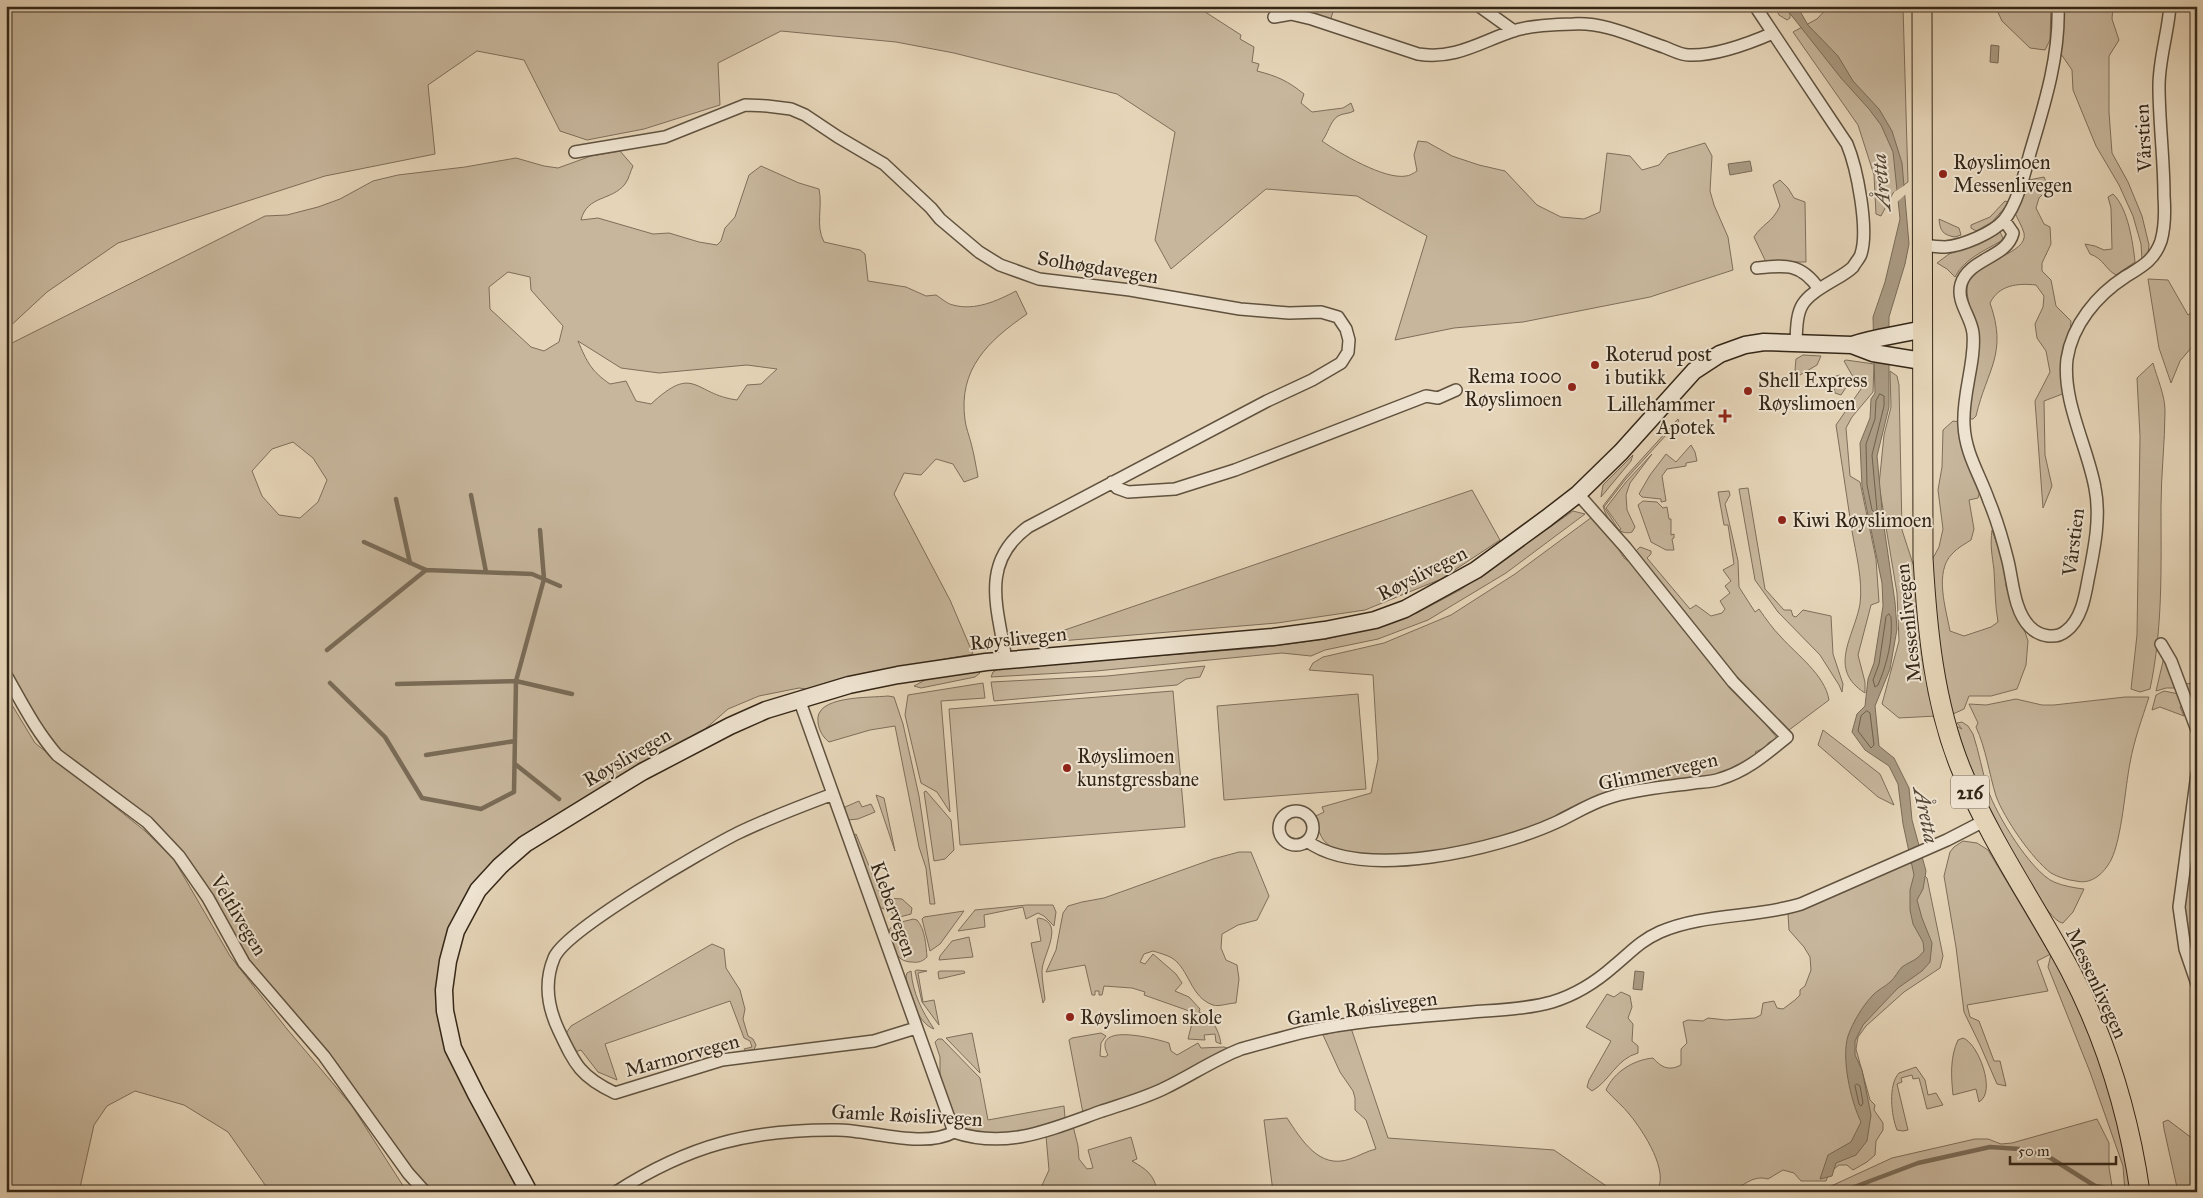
<svg xmlns="http://www.w3.org/2000/svg" width="2203" height="1198" font-family="'IM FELL Great Primer',serif">
	<rect width="100%" height="100%" fill="#e5d4b7"/>
	<filter id="stains"><feTurbulence type="fractalNoise" baseFrequency=".004" numOctaves="4"/><feColorMatrix values="0 0 0 0 .2 0 0 0 0 .09 0 0 0 0 .02 0 0 0 .5 -.17"/></filter>
	<radialGradient id="worn" r=".72"><stop offset=".6" stop-color="#630" stop-opacity="0"/><stop offset="1" stop-color="#630" stop-opacity=".3"/></radialGradient>
	<path fill="#c7b69c" stroke="#7e6e5a" fill-rule="evenodd" d="M6,6H1196L1241,35L1240,39L1254,47L1252,62L1259,64L1257,71C1277,76 1288,81 1304,94L1301,103L1312,112L1343,108L1351,103L1354,111C1349,114 1343,113 1338,116C1330,121 1328,134 1322,141C1339,153 1385,180 1406,176C1409,176 1414,173 1417,171L1414,155L1418,141L1427,142L1452,156L1479,165L1505,171L1537,205L1561,217L1584,219L1600,212L1607,153L1630,156L1642,170L1659,165L1668,154L1705,143L1712,156L1710,191L1714,205L1728,237L1733,270L1650,297L1523,322L1454,328L1395,340L1427,236L1357,196L1266,189L1171,269L1155,240L1175,132L1117,94L954,53L896,42L781,31L718,63L720,105L644,129L587,140L560,131L524,60L477,51L428,85L435,154L325,176L118,243L47,292L6,330Z
		M1261,6H1335L1330,21L1298,12Z
		M1775,6H1785L1790,13V18L1787,20L1779,15Z
		M1829,6H1903L1908,182L1893,193L1881,216L1876,214L1874,175L1858,125L1793,32L1817,19Z
		M1995,6H2051L2050,40L2045,50L2030,48L2002,21Z
		M2062,6H2113L2112,19L2119,40L2109,56V112L2112,153L2128,182L2142,216L2149,245L2148,254L2142,260L2141,244L2133,216L2119,185L2096,146L2073,90L2072,70L2061,54Z
		M620,151L633,166C630,172 629,179 625,184C612,201 587,195 581,220L598,218L653,234L669,233L699,242L717,245L721,241L725,228L735,217L749,175L761,166L799,183L819,189C823,208 815,225 824,242L860,250L865,254L868,281L906,287L926,296L936,295C941,298 947,304 953,305C975,311 997,301 1016,291L1027,314C988,341 958,369 965,420C966,428 969,435 971,443C974,454 976,466 978,477L964,482L953,464L936,459L921,475L904,473L894,494L950,600L973,654L866,673L806,689L799,688L759,696L728,709L704,730L607,784L524,835L483,872L463,899L447,934L439,1009L522,1192H430L404,1161L336,1062L256,971L217,903L188,860L144,814L63,753L30,709L6,664V346L265,216L287,215L318,207L340,199L373,181L398,175L465,167L516,158L544,166L558,168L591,156ZM508,272L530,277L531,290L563,326L559,342L544,351L531,347L490,309L489,287ZM578,341L621,368L659,373L747,365L777,369L761,384L747,385L737,400C693,394 695,363 651,404L636,401L626,381L610,384C591,371 587,362 578,341ZM293,442L313,458L327,480L318,502L300,518L279,515L262,496L252,471L272,449Z
		M2044,177L2049,188L2039,198L2036,208L2044,224L2050,227L2051,244L2042,263V271L2051,280L2056,306L2071,321L2065,393L2044,401L2045,455L2052,486L2043,508L2035,401L2050,372L2046,351L2037,338L2035,324L2043,307L2044,296L2036,285C2017,283 1999,285 1990,303C2008,354 1987,369 1976,416L1973,419H1970L1968,415C1969,382 1973,347 1971,314C1970,303 1964,292 1969,280C1977,260 2029,254 2024,233C2022,226 2017,218 2014,211L2029,180Z
		M1780,180L1788,188L1794,198L1805,202L1806,262H1766L1754,237C1762,224 1772,223 1780,206L1773,185Z
		M2113,194C2128,208 2133,243 2135,262L2116,275C2105,269 2104,259 2090,254L2085,244L2095,246L2104,250L2112,249L2111,208L2108,197Z
		M2005,201L2008,202L2007,205L1992,222L1976,231L1971,228V225L1990,217Z
		M1939,219L1959,228L1961,235L1955,237C1943,235 1940,231 1939,219Z
		M2000,232L2003,238L2001,241C1984,251 1964,259 1955,277L1947,269L1937,263L1949,254Z
		M2148,279L2168,280L2188,315L2197,310V341L2180,361L2171,383L2159,348Z
		M1803,355L1821,356L1817,365L1800,375L1795,370L1796,359Z
		M1846,360L1874,364L1873,392L1852,417L1846,428L1850,476L1860,482L1876,559L1879,602L1871,605L1858,655L1865,682V693C1827,669 1854,637 1860,604C1863,580 1856,554 1852,531C1847,496 1841,460 1836,425L1863,386L1857,384L1844,361Z
		M2153,363C2157,378 2165,395 2165,411C2165,442 2161,474 2161,506C2161,567 2163,628 2150,689L2140,692L2131,689L2137,635L2140,436L2137,378Z
		M1890,371L1897,376L1899,385L1902,530L1915,570L1936,716L1899,718L1882,704L1899,641L1897,593L1879,485L1884,435L1891,407Z
		M1840,375L1847,386L1841,395L1835,393L1833,377Z
		M1678,419L1679,421L1625,480L1604,507L1619,530L1621,529L1606,508L1626,482L1652,454L1630,483L1626,495L1627,510L1635,527L1632,532C1618,537 1606,518 1603,506L1627,475Z
		M1953,421L1960,422L1968,462L1980,491L1978,498L1969,500L1974,529L1971,540C1965,544 1957,548 1952,554C1934,572 1946,609 1950,631L1964,636L1991,627L1998,622C1995,605 1995,587 1994,570C1992,554 1990,546 1992,530L2005,566L2006,586L2016,617L2025,632L2028,641L2026,665L2017,689L1991,696H1969L1964,709L1953,714L1946,685L1937,631L1934,590L1932,560L1939,547L1943,529L1938,490L1942,467L1943,430Z
		M1691,445L1695,452L1697,461L1686,463V466L1667,469L1662,476L1666,501L1661,502V499L1642,497L1639,494L1650,475L1666,454L1676,462Z
		M1633,455L1631,461L1601,497L1603,485Z
		M1748,488L1765,589L1784,610H1791L1793,616L1796,617L1803,610L1831,616L1833,654L1843,684L1842,692L1839,685L1820,655L1778,612L1755,580L1739,489Z
		M1472,490L1500,540L1441,579L1365,610L1277,623L1024,644Z
		M1729,491L1730,495L1725,504L1738,561L1739,587L1755,612L1759,609C1766,619 1773,629 1781,637C1797,655 1825,675 1829,700L1789,730L1744,685L1688,619L1636,551L1640,547L1651,551V554L1647,558L1690,609L1696,605L1711,616L1722,613L1725,609L1720,601L1730,593L1725,586L1731,581L1723,570L1734,564L1728,525H1724L1718,492Z
		M1643,501L1657,502L1663,508L1667,507L1669,519H1671V535L1674,534V538L1672,539L1674,550H1666L1651,542L1638,505Z
		M1573,511L1585,514L1506,573L1428,620L1378,639L1325,650L1311,656L1282,653L1096,671L991,677L993,672L1000,668L1257,648L1326,639L1383,625L1417,613L1460,590Z
		M1592,517L1614,542L1624,558L1632,564L1777,738L1768,743L1766,747L1755,752L1758,755L1746,763L1721,774L1578,804L1558,814L1553,819C1538,825 1522,832 1507,837C1470,848 1363,867 1330,846C1319,839 1319,828 1314,817L1324,812L1322,807L1371,793L1378,759L1373,675L1309,670L1313,663L1323,657L1384,643L1451,615L1515,574Z
		M2164,657L2177,688H2166L2156,691Z
		M1205,666L1200,677L1186,679L1177,685L994,701L991,682L1107,676Z
		M978,671L980,673L975,677L921,688L914,686L929,678Z
		M983,683L985,698L941,701L950,812L937,792L921,783L905,715L908,695Z
		M2197,683V716L2183,684Z
		M1173,691L1185,827L960,845L949,709Z
		M2164,691L2179,694L2184,703L2180,707L2184,716L2160,707L2152,710L2156,695Z
		M1358,694L1366,789L1224,800L1217,706Z
		M6,695L35,743L145,831L173,858L230,956L287,1029L352,1106L407,1192H270L228,1132L184,1105L135,1091L107,1106L94,1125L79,1192H6Z
		M888,696L894,697L903,724L919,796L935,904H930L926,868L919,847L895,726L870,730L829,742C823,737 819,731 818,722C814,695 870,698 888,696Z
		M2125,697H2149C2142,719 2134,740 2130,763C2125,788 2122,838 2111,860C2104,873 2092,885 2076,881C2067,880 2058,877 2051,873C2032,859 2004,818 1996,796C1989,773 1986,749 1976,727L1978,723L1969,704L1986,705L2016,699L2042,705H2054Z
		M1962,722L1968,726L1973,734C1979,752 1982,771 1988,790C1996,814 2031,872 2054,882C2063,886 2075,888 2084,889L2073,912L2063,923C2045,923 1987,808 1978,788C1970,767 1963,746 1956,726L1962,729L1957,723Z
		M1823,730L1880,774L1894,805L1878,797L1818,745Z
		M926,791L951,820L954,850L945,859L934,861L924,792Z
		M876,795L884,798L895,851Z
		M859,801L862,807L871,804L875,812L858,819L848,820L844,813L845,807Z
		M2197,814V972L2187,944L2183,905Z
		M856,834L880,893L886,898L902,899L912,908L911,914L896,918L892,912L879,907L853,836Z
		M1963,841L1977,843L1988,850L2073,993L2110,1087L2132,1192H2125L2123,1166L2090,1072L2048,967L2051,954L2037,961L2048,991L1967,1005L1970,1017L1979,1021L1994,1061H2000L2006,1086L1997,1084L1980,1045L1964,1012L1956,947L1944,876L1950,852L1954,847Z
		M1239,852H1251L1269,896L1257,920L1238,925L1222,934L1221,948L1226,960L1237,965L1239,979L1236,1003C1229,1003 1219,1007 1213,1005C1190,997 1190,970 1172,958C1167,955 1159,953 1153,951L1144,954L1140,962L1145,964L1153,954L1176,974L1182,983L1175,991L1189,997L1200,1009L1199,1012C1212,1017 1219,1030 1221,1044L1216,1042L1215,1034L1204,1035L1205,1040L1188,1039L1194,1015L1192,1012L1144,995L1145,992L1132,988L1104,986L1102,995H1099V991H1095V995H1092L1085,965L1046,972L1056,950L1063,913L1068,906L1082,902L1104,898L1213,859Z
		M1905,862L1913,864L1927,878L1943,956L1940,968L1904,992L1866,1026L1858,1037L1856,1049L1870,1100L1875,1105L1874,1110L1883,1123V1130L1876,1141L1875,1155L1867,1162L1853,1170L1847,1165H1839L1829,1173L1826,1181H1801L1794,1173L1783,1170L1768,1179C1751,1174 1742,1189 1727,1192C1706,1195 1678,1192 1656,1192C1671,1173 1643,1131 1630,1115C1623,1106 1614,1099 1606,1090C1614,1072 1633,1060 1653,1058C1662,1068 1669,1071 1681,1065V1049L1687,1043L1683,1022L1688,1020L1703,1021L1708,1018L1726,1020L1755,1018L1761,1015L1763,1003L1774,1001L1777,1008L1783,1009L1795,1000L1800,995V990L1805,986L1811,970L1810,957L1804,947L1789,930L1788,914Z
		M1027,905H1053L1056,912L1054,926L1044,916L1038,913L1026,919L1023,907L984,915L985,927L958,931L975,910Z
		M964,911L940,944L930,951L922,919L924,917Z
		M1039,918C1066,923 1042,956 1042,971C1042,980 1044,990 1045,999L1043,1003L1031,943L1041,941L1037,919Z
		M913,919L917,920C925,929 926,945 927,957C923,961 919,963 912,962C895,962 893,946 888,933C891,922 904,922 913,919Z
		M969,937L973,957L939,960L940,956L952,941Z
		M712,944L724,949L726,968L740,990L745,1009L743,1019L748,1036L753,1039L756,1045L753,1052H746L744,1049L752,1047L750,1041L744,1038L730,1001L605,1044L617,1080L598,1072L581,1050L575,1052L566,1033L571,1026Z
		M917,970L927,971L918,973L923,1002L934,1000L939,1025L922,1002L915,971Z
		M911,971C913,994 922,1011 934,1029C917,1023 908,993 906,976L907,973Z
		M940,971H964L965,973L939,979L938,972Z
		M1621,992L1630,996L1632,1007L1628,1018L1633,1024L1632,1041L1638,1046V1053C1616,1059 1610,1081 1592,1091L1587,1087L1589,1080L1611,1041L1586,1027L1607,994L1614,997Z
		M1351,1028L1388,1138L1554,1150L1615,1192H1273L1264,1120L1287,1118C1301,1139 1319,1170 1350,1159C1359,1156 1367,1151 1376,1149L1366,1120L1355,1110V1098L1353,1091L1340,1072L1323,1035Z
		M972,1033L980,1073L946,1038Z
		M1101,1033L1106,1036L1101,1043L1100,1056L1105,1057L1108,1055C1090,1021 1157,1039 1169,1043L1171,1051L1177,1055L1198,1043L1201,1048L1224,1047L1233,1050L1170,1082L1083,1113L1069,1040L1072,1038Z
		M1963,1038C1978,1043 1997,1092 1979,1102L1976,1089L1953,1095C1951,1076 1950,1057 1958,1040Z
		M938,1039H942L980,1078L988,1120L1064,1106L1065,1118L1062,1122L1011,1134L970,1132L964,1128L952,1112L940,1078V1057L935,1042Z
		M1916,1067L1925,1080L1928,1095L1936,1093L1943,1105L1927,1109L1919,1078L1913,1079L1912,1075L1901,1078L1902,1082L1897,1084L1908,1130L1903,1131L1897,1130C1891,1115 1888,1085 1899,1073Z
		M2097,1119L2109,1143V1168L2113,1192H1754L1783,1187H1829L1892,1158L1975,1139H1988L2001,1144L2012,1143Z
		M2168,1120L2197,1142V1192H2178L2164,1129L2163,1122Z
		M1073,1126L1078,1146L1079,1159L1087,1169L1093,1168L1088,1150L1131,1137L1137,1159L1132,1161C1146,1169 1155,1175 1157,1192H1039L1049,1170L1046,1136Z"/>
	<path fill="#a99981" stroke="#7a6b57" d="M1784,6H1797L1808,25L1838,56L1853,81L1879,109L1892,131L1902,163L1909,244L1905,264L1889,317V407L1877,456L1883,520L1895,602L1897,629L1890,669L1875,706L1879,746L1894,758L1909,788L1912,820L1926,871L1923,889L1917,900L1922,918L1932,943L1930,962L1922,971L1898,988L1877,1010L1863,1025L1855,1041V1055L1862,1070L1871,1115L1867,1141L1856,1155L1836,1163L1832,1176L1820,1179L1828,1155L1851,1142L1861,1122C1851,1102 1841,1058 1848,1036C1853,1022 1862,1007 1872,996C1877,990 1885,987 1890,982C1895,978 1898,971 1902,967C1912,960 1915,962 1924,951L1923,942L1913,924L1910,910V890L1914,875L1903,824L1898,784L1889,766L1865,750L1852,732L1857,714L1865,706L1868,679L1874,663L1883,606L1882,583L1862,486L1860,443L1870,418L1871,399L1875,393L1873,317L1885,282L1900,219L1893,152L1881,125L1869,109L1841,78Z
		M1991,45L1999,46L1998,63L1990,62Z
		M1750,161L1752,171L1730,175L1728,164Z
		M1635,971L1644,972L1642,990L1633,989Z"/>
	<path fill="#e5d4b7" d="M1907,184L1908,192L1895,204L1894,192Z"/>
	<g fill="none" stroke-linecap="round" stroke-linejoin="round">
		<path stroke="#6e604c" stroke-width="1" d="M1880,394L1884,396V406L1872,455L1877,510L1874,512L1872,510L1867,485L1866,444L1875,419L1876,401Z
			M1889,614L1891,617C1893,640 1887,664 1878,685L1875,687L1873,680L1879,664L1886,617Z
			M1867,711L1870,713L1874,745L1871,748L1858,731L1861,716Z
			M1857,1084L1860,1086L1863,1103L1861,1106L1859,1104L1855,1086Z"/>
		<path stroke="#7a6b57" stroke-width="4.5" d="M471,495L486,572
			M396,499L410,563
			M364,542L426,570L532,574L560,586
			M327,650L426,570
			M330,683L385,737L422,798L481,809L514,792L516,681L544,579L540,530
			M397,684L516,681L572,694
			M426,755L515,741
			M515,764L559,799
			M1841,1192L1918,1163L1990,1147L2020,1149L2049,1157L2095,1186L2124,1191"/>
		<defs>
			<path id="street" d="M1479,6L1514,31
				M1755,6L1847,144C1857,168 1869,229 1861,254C1860,258 1855,263 1853,267C1848,272 1841,276 1834,280C1800,300 1797,304 1796,343
				M1274,17L1291,14L1312,19L1418,54C1455,60 1480,42 1513,31C1528,26 1556,24 1573,24C1605,22 1634,37 1664,47C1672,50 1681,55 1689,55C1714,56 1750,43 1773,33
				M575,152L665,137L745,105L767,106L791,109L805,115L838,137L884,164L931,208L940,219L979,252L1000,265L1039,279L1130,290L1240,309L1289,313L1321,312L1338,317L1346,329L1349,340L1348,352L1341,363L1312,380L1267,401L1028,527C979,563 998,609 1006,660
				M2004,220L2013,233C2007,258 1969,258 1961,284C1956,302 1971,316 1973,333C1976,361 1962,394 1964,425C1965,453 1980,475 1989,501C1997,520 2003,541 2008,561C2013,582 2014,611 2030,627C2039,636 2055,640 2066,631C2081,620 2085,597 2088,580C2094,550 2101,518 2095,488C2088,448 2062,401 2067,359C2072,325 2097,295 2125,277C2141,267 2154,261 2161,241C2165,227 2165,210 2164,196C2164,159 2159,122 2159,86C2159,59 2168,33 2170,6
				M1922,245C1930,246 1938,247 1945,247C1962,246 1993,233 2004,220C2017,205 2025,172 2030,153C2044,106 2060,56 2058,6
				M1757,268C1786,265 1801,263 1819,289
				M1112,482L1117,488L1128,492L1175,489L1235,470L1426,396L1438,398L1456,390
				M2161,644L2171,661L2197,730
				M6,675C22,703 36,731 57,755L147,822L179,856L208,898L244,963L324,1056L408,1173L425,1192
				M799,699L954,1132
				M2197,774L2179,907L2185,949L2197,984
				M833,794C801,806 769,818 738,833C706,849 565,930 554,958C544,982 548,1008 559,1031C575,1065 581,1077 615,1093L722,1060L874,1041L916,1028
				M1279 828a17 17 0 1 1 34 0a17 17 0 1 1-34 0Z
				M1307,841C1362,882 1499,849 1557,822C1574,814 1589,804 1608,798C1635,789 1666,787 1694,783C1703,782 1712,782 1720,779C1747,771 1766,754 1787,737L1733,682L1626,548L1578,494
				M616,1192C689,1145 751,1129 837,1130C871,1130 923,1149 954,1132C1007,1150 1052,1129 1102,1111C1123,1104 1145,1098 1165,1088C1190,1076 1215,1059 1241,1049C1255,1045 1270,1041 1285,1037C1344,1020 1410,1018 1472,1012C1498,1010 1527,1009 1552,1002C1575,995 1596,982 1614,966C1631,952 1640,941 1660,932C1703,913 1757,918 1801,904L1947,840L1984,821"/>
			<path id="secondary" d="M1852,345C1875,337 1899,335 1923,329
				M529,1192L476,1094L453,1048L445,1011L444,990L448,961L456,931L478,890L500,866L525,844L642,772L730,726L766,710L849,685L898,675L986,662L1273,637L1325,630L1375,620L1405,609L1476,570L1547,518L1578,494L1621,452L1694,371L1720,354L1745,345L1764,342L1852,345L1873,353L1922,361"/>
			<path id="primary" d="M1922,6L1923,558C1927,628 1934,703 1961,769C1990,841 2035,904 2071,972C2106,1040 2129,1116 2140,1192"/>
		</defs>
		<use href="#street" stroke="#60523f" stroke-width="14"/>
		<use href="#secondary" stroke="#342617" stroke-width="19"/>
		<use href="#primary" stroke="#342617" stroke-width="21"/>
		<use href="#street" stroke="#eee3d0" stroke-width="11"/>
		<use href="#secondary" stroke="#eee3d0" stroke-width="16"/>
		<use href="#primary" stroke="#e5d4b7" stroke-width="19"/>
	</g>
	<g fill="#8f2418" stroke="#eee3d0" stroke-width="2">
		<circle cx="1943" cy="174" r="5"/>
		<circle cx="1595" cy="365" r="5"/>
		<circle cx="1572" cy="387" r="5"/>
		<circle cx="1748" cy="391" r="5"/>
		<path d="M1722.5 408.5h5v5h5v5h-5v5h-5v-5h-5v-5h5z"/>
		<circle cx="1782" cy="520" r="5"/>
		<circle cx="1067" cy="768" r="5"/>
		<circle cx="1070" cy="1017" r="5"/>
	</g>
	<g text-anchor="middle" stroke-width="4" stroke-linejoin="round" paint-order="stroke">
		<rect fill="#eee3d0" stroke="#6c5f4e" stroke-width="1" x="1951" y="775.5" width="38" height="33" rx="4"/>
		<g font-size="19" font-weight="bold" fill="#342617">
			<text x="1970" y="799">216</text>
		</g>
		<g font-size="20" fill="#342617" stroke="#eee3d0">
			<text transform="translate(2143 138) rotate(-93)" y="7">Vårstien</text>
			<text transform="translate(1098 267) rotate(9)" y="7">Solhøgdavegen</text>
			<text transform="translate(2073 542) rotate(-83)" y="7">Vårstien</text>
			<text transform="translate(1422 573) rotate(-27)" y="7">Røyslivegen</text>
			<text transform="translate(1908 623) rotate(-96)" y="7">Messenlivegen</text>
			<text transform="translate(1018 638) rotate(-6)" y="7">Røyslivegen</text>
			<text transform="translate(627 757) rotate(-30)" y="7">Røyslivegen</text>
			<text transform="translate(1658 771) rotate(-12)" y="7">Glimmervegen</text>
			<text transform="translate(894 909) rotate(70)" y="7">Klebervegen</text>
			<text transform="translate(239 915) rotate(59)" y="7">Veltlivegen</text>
			<text transform="translate(2097 983) rotate(65)" y="7">Messenlivegen</text>
			<text transform="translate(1362 1008) rotate(-8)" y="7">Gamle Røislivegen</text>
			<text transform="translate(682 1055) rotate(-15)" y="7">Marmorvegen</text>
			<text transform="translate(907 1115) rotate(3)" y="7">Gamle Røislivegen</text>
		</g>
		<g font-size="20" fill="#342617" stroke="#eee3d0" text-anchor="start">
			<text x="1953" y="169">Røyslimoen<tspan x="1953" dy="23">Messenlivegen</tspan></text>
			<text x="1605" y="361">Roterud post<tspan x="1605" dy="23">i butikk</tspan></text>
			<text x="1562" y="383" text-anchor="end">Rema 1000<tspan x="1562" dy="23">Røyslimoen</tspan></text>
			<text x="1758" y="387">Shell Express<tspan x="1758" dy="23">Røyslimoen</tspan></text>
			<text x="1715" y="411" text-anchor="end">Lillehammer<tspan x="1715" dy="23">Apotek</tspan></text>
			<text x="1792" y="527">Kiwi Røyslimoen</text>
			<text x="1077" y="763">Røyslimoen<tspan x="1077" dy="23">kunstgressbane</tspan></text>
			<text x="1080" y="1024">Røyslimoen skole</text>
		</g>
		<g font-size="21" font-style="italic" fill="#574837" stroke="#eee3d0">
			<text transform="translate(1881 182) rotate(-95)" y="7">Åretta</text>
			<text transform="translate(1926 815) rotate(78)" y="7">Åretta</text>
		</g>
	</g>
	<rect width="2203" height="1198" fill="none" stroke="#e5d4b7" stroke-width="25"/>
	<rect x="8" y="8" width="2188" height="1183" fill="none" stroke="#342617" stroke-width="2.5"/>
	<rect x="12" y="12" width="2178" height="1173" fill="none" stroke="#342617"/>
	<path d="M2010 1156v8h106v-8" fill="none" stroke="#342617" stroke-width="2.5"/>
	<text x="2018" y="1156" font-size="15" fill="#342617" stroke="#eee3d0" stroke-width="4" paint-order="stroke">50 m</text>
	<rect width="100%" height="100%" filter="url(#stains)"/>
	<rect width="100%" height="100%" fill="url(#worn)"/>
</svg>
